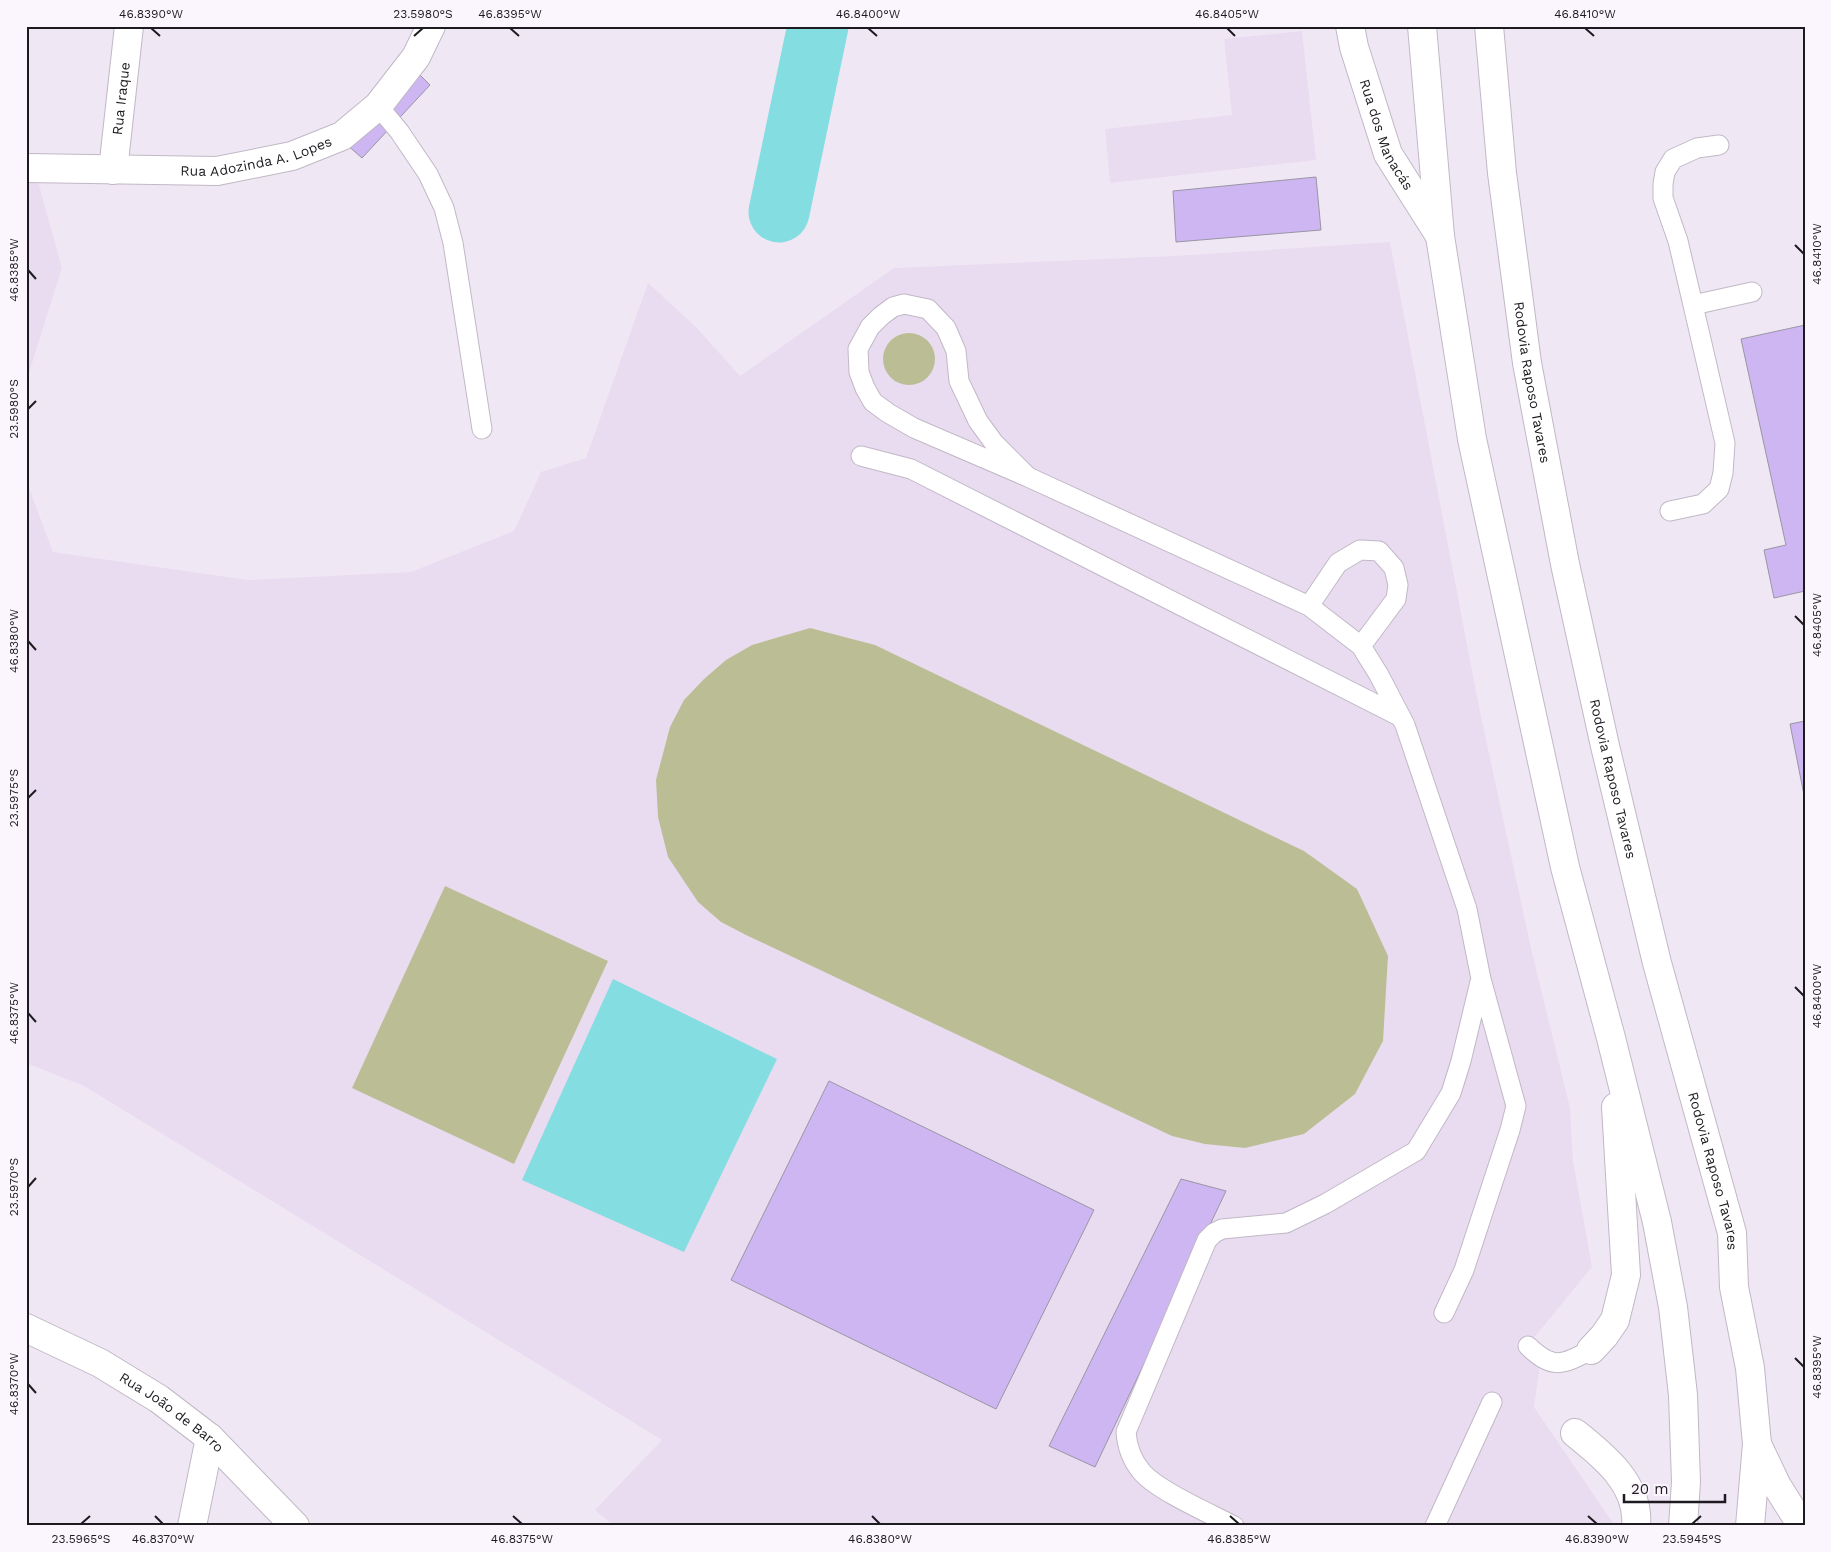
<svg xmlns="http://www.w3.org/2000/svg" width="1831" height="1552" font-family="'Work Sans',sans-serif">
	<rect width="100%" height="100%" fill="#f0e7f5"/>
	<path fill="#e9dcf1" d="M1302,31L1316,160L1110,183L1105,129L1232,115L1224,39Z
		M37,178L62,268L26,382V179Z
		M1390,242L1479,707L1531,948L1570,1108L1573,1161L1592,1267L1528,1345L1541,1358L1534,1407L1615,1526H614L595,1510L662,1440L84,1086L26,1063V480L53,552L248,580L411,572L514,531L541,472L586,458L648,283L695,326L740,376L894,268L1174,256Z"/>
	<path fill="#bbbe95" d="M883 359a26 26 0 1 1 52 0a26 26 0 1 1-52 0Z
		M810,628L875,645L1304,851L1357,889L1388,956L1383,1041L1355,1094L1304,1134L1245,1148L1205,1144L1172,1136L746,935L721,922L698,902L668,857L658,817L656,780L670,727L684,700L704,679L726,660L752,645Z
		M445,886L608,961L514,1164L352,1088Z"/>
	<path fill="#84dde1" d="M613,979L777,1059L684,1252L522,1180Z"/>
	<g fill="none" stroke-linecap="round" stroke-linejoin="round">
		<path stroke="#84dde1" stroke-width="61" d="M779,212L818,26"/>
	</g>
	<path fill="#cdb6f1" stroke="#9a95a3" d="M415,70L430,85L362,158L346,144Z
		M1316,177L1321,230L1176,242L1173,191Z
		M1805,325V591L1774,598L1764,550L1786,545L1741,339Z
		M1805,721V794L1804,795L1790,724Z
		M829,1081L1094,1210L996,1409L731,1280Z
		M1181,1179L1226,1191L1095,1467L1049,1446Z"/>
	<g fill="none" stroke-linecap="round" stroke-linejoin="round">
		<defs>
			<path id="lane" d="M378,106L399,131L428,174L444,208L453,243L482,429
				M1719,145L1697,148L1673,159L1665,172L1663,184V198L1678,241L1693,305L1752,292
				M861,456L911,469L1401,717
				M1028,477L994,443L978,421L959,381L956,351L946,328L928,309L904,304L893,307L881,316L870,327L858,349L859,372L865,388L873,402L888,413L914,428L1028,477L1309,606L1361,646L1379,675L1405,725L1467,909L1481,979L1516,1106L1510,1130L1464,1270L1444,1313
				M1670,511L1703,504L1719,489L1723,473L1725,443L1693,305
				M1309,606L1338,563L1360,550L1379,551L1394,568L1398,585L1396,599L1361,646
				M1528,1346C1553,1370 1562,1365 1591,1350
				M1234,1526C1211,1514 1156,1490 1141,1471C1132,1460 1127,1446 1126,1432L1207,1240L1214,1233L1222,1229L1286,1223L1325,1204L1416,1151L1451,1093L1461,1061L1480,982
				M1435,1526L1492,1402"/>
			<g id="street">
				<path id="s1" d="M26,168L217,171L292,156L342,136L378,106L416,57L431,26"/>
				<path id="s2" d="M113,170L129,26"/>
				<path id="s3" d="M26,1328L100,1363L159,1399L210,1438L295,1526"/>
				<path d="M192,1526L210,1438"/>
			</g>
			<g id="secondary">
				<path id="s4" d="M1350,26L1354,47L1388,154L1440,236"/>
			</g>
			<g id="highway">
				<path d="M1422,26L1440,236L1472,439L1565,867L1611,1038L1657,1222L1673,1307L1683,1395L1686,1482L1683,1526"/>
				<path id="s5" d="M1489,26L1502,173L1527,363L1565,564L1605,746L1657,963L1732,1233L1734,1287L1750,1368L1757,1444L1750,1526"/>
				<path d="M1591,1350L1604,1336L1615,1320L1626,1275L1616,1107"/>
				<path d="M1575,1433C1604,1456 1640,1485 1636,1526"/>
				<path d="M1757,1444L1777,1486L1802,1526"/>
			</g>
		</defs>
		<use href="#lane" stroke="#c1b8c6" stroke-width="21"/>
		<use href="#street" stroke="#c1b8c6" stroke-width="30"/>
		<use href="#secondary" stroke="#c1b8c6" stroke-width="30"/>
		<use href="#highway" stroke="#c1b8c6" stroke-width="30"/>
		<use href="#lane" stroke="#fff" stroke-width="19"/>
		<use href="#street" stroke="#fff" stroke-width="28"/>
		<use href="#secondary" stroke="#fff" stroke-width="28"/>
		<use href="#highway" stroke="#fff" stroke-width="28"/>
	</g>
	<path fill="none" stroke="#1e1b20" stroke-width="2" d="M151,28L160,36M510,28L519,36M868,28L877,36M1227,28L1235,36M1585,28L1594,36M414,36L423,28M1795,245L1804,254M28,270L36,279M28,409L36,401M1795,616L1804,625M28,641L36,650M28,798L36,790M1795,987L1804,996M28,1013L36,1022M28,1187L36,1178M1795,1358L1804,1367M28,1384L36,1393M155,1516L163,1524M513,1516L522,1524M872,1516L880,1524M1230,1516L1239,1524M1588,1516L1597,1524M81,1524L90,1516M1692,1524L1701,1516"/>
	<g text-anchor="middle" stroke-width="4" stroke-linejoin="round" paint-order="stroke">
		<g font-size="14" fill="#1e1b20" stroke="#fbf6fe">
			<text dy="5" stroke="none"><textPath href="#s2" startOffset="72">Rua Iraque</textPath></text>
			<text dy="5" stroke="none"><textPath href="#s4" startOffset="115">Rua dos Manacás</textPath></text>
			<text dy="5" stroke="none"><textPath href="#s1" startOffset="232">Rua Adozinda A. Lopes</textPath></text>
			<text dy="5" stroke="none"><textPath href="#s5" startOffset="359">Rodovia Raposo Tavares</textPath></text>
			<text dy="5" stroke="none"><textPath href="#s5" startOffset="764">Rodovia Raposo Tavares</textPath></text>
			<text dy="5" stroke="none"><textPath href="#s5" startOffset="1169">Rodovia Raposo Tavares</textPath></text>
			<text dy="5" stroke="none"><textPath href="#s3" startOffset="169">Rua João de Barro</textPath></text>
		</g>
	</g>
	<rect width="1831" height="1552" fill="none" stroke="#fbf6fe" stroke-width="55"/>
	<path d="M1624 1494v8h101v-8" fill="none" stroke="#1e1b20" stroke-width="2.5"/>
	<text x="1631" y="1494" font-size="15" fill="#1e1b20" stroke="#fbf6fe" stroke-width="4" paint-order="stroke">20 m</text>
	<rect x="28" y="28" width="1776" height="1496" fill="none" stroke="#1e1b20" stroke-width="2"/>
	<g font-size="12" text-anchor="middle" fill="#1e1b20">
		<text x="151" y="18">46.8390°W</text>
		<text x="423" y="18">23.5980°S</text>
		<text x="510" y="18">46.8395°W</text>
		<text x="868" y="18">46.8400°W</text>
		<text x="1227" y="18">46.8405°W</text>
		<text x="1585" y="18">46.8410°W</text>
		<text transform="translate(1817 254) rotate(-90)" y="4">46.8410°W</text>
		<text transform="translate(14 270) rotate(-90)" y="4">46.8385°W</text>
		<text transform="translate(14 409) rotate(-90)" y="4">23.5980°S</text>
		<text transform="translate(1817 625) rotate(-90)" y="4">46.8405°W</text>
		<text transform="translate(14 641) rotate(-90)" y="4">46.8380°W</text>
		<text transform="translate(14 798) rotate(-90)" y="4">23.5975°S</text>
		<text transform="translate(1817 996) rotate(-90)" y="4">46.8400°W</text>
		<text transform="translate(14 1013) rotate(-90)" y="4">46.8375°W</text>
		<text transform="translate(14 1187) rotate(-90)" y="4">23.5970°S</text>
		<text transform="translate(1817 1367) rotate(-90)" y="4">46.8395°W</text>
		<text transform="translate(14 1384) rotate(-90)" y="4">46.8370°W</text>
		<text x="81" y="1543">23.5965°S</text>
		<text x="163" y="1543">46.8370°W</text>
		<text x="522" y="1543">46.8375°W</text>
		<text x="880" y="1543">46.8380°W</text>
		<text x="1239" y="1543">46.8385°W</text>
		<text x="1597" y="1543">46.8390°W</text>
		<text x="1692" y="1543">23.5945°S</text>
	</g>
</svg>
